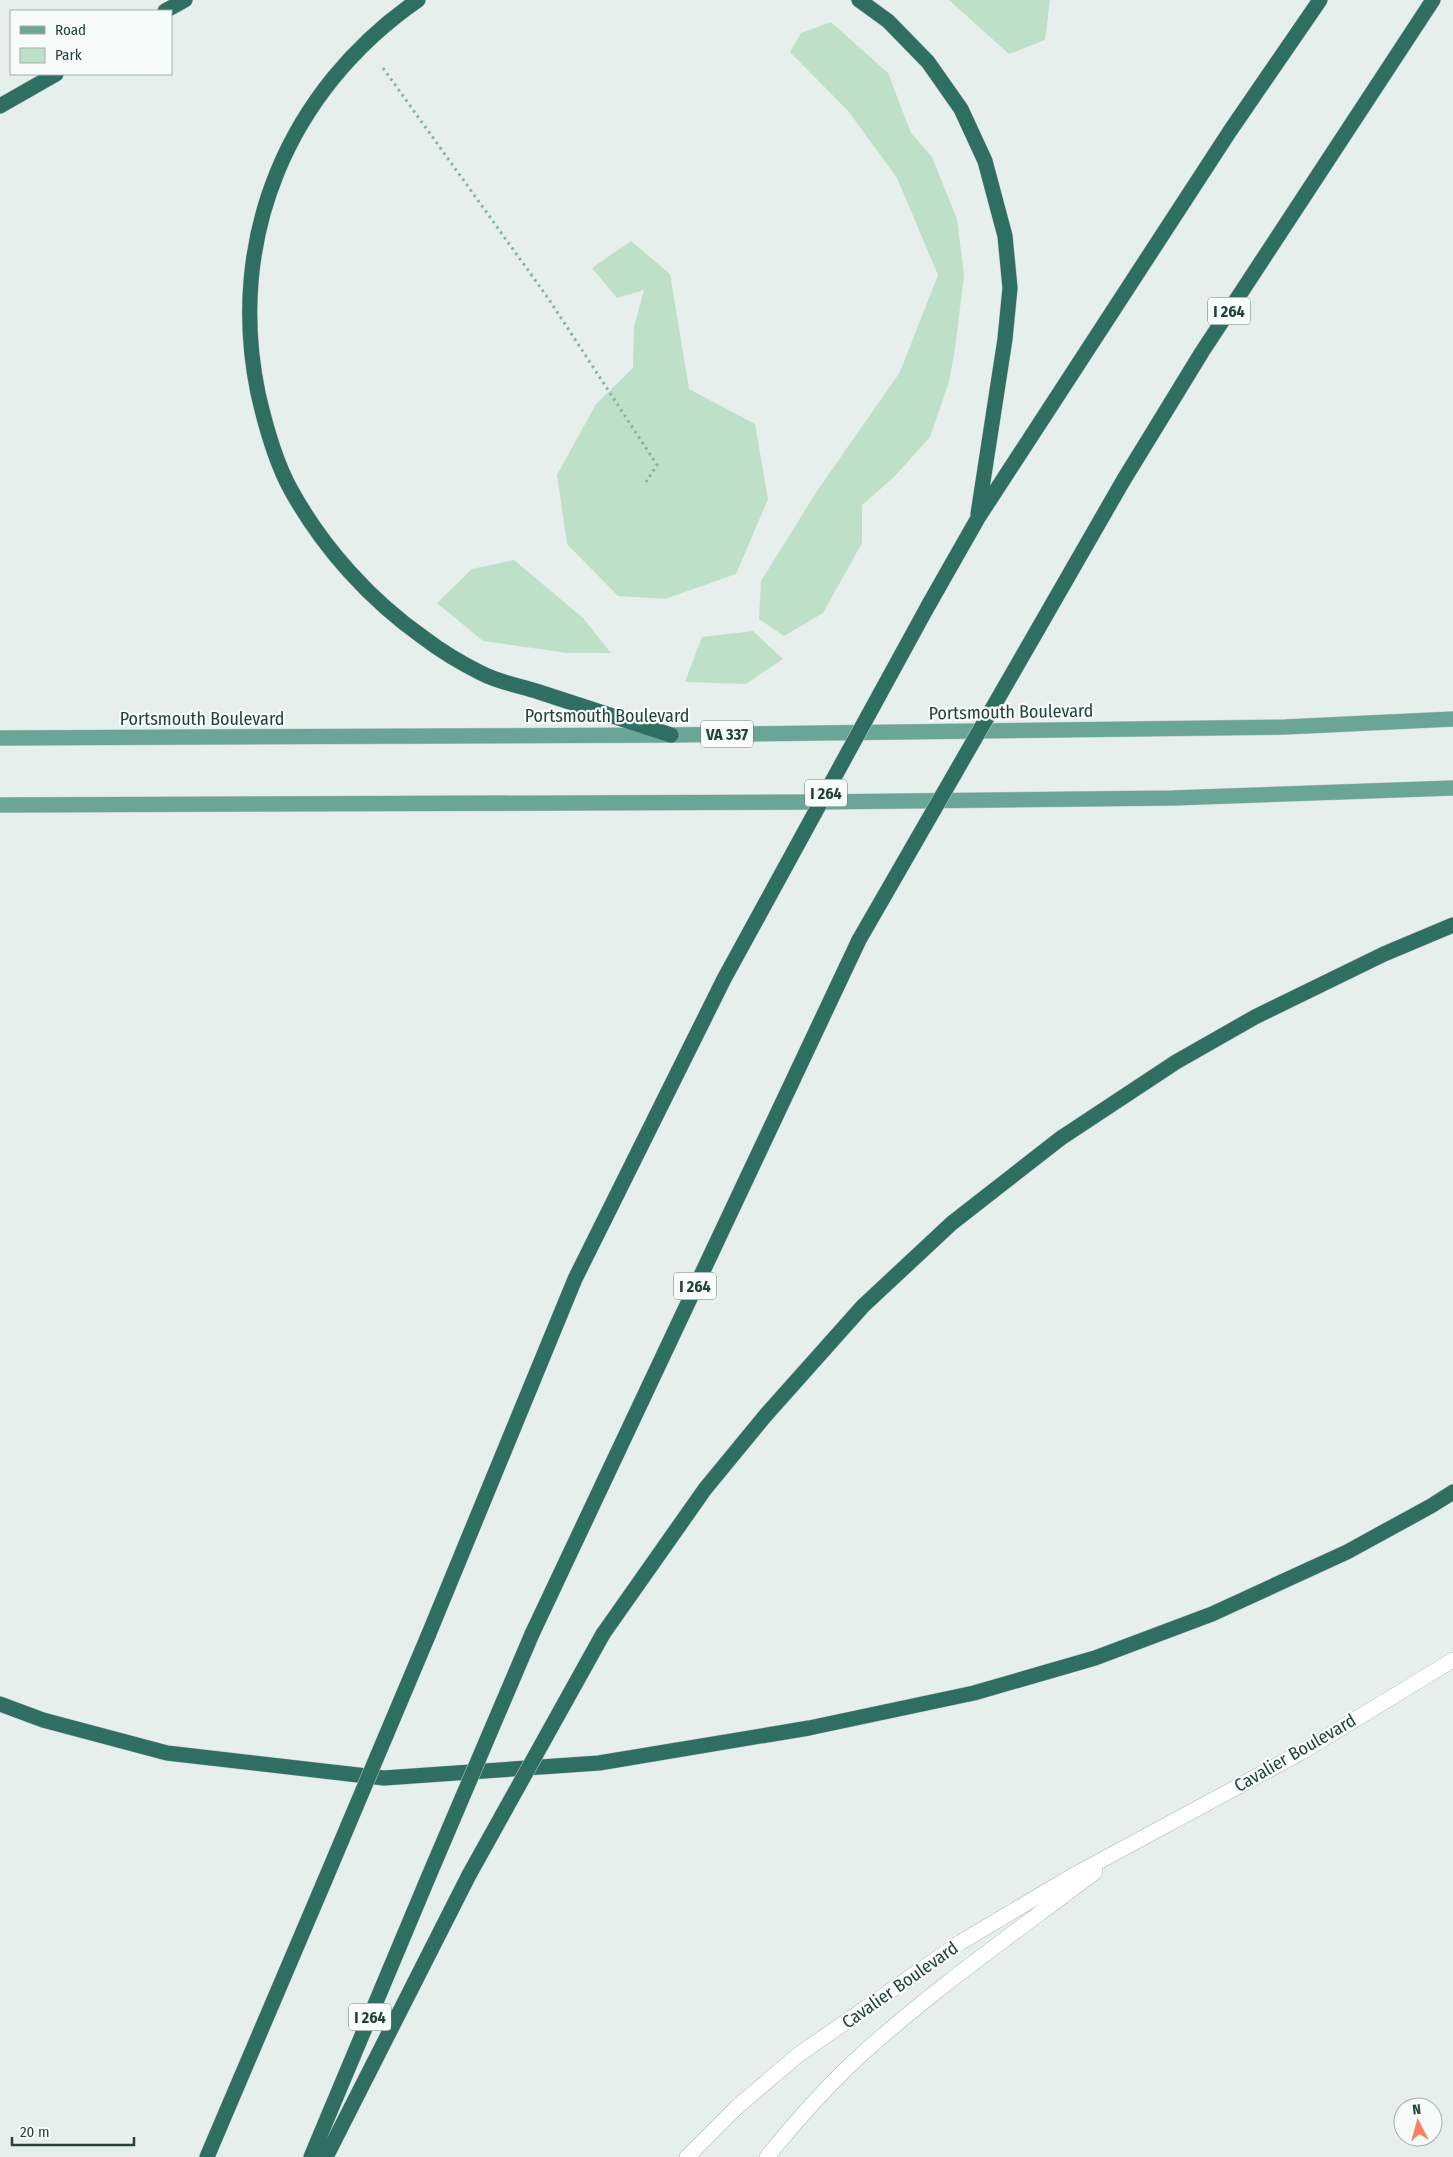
<svg xmlns="http://www.w3.org/2000/svg" width="1453" height="2157" font-family="'Fira Sans Condensed',sans-serif">
	<rect width="100%" height="100%" fill="#e6efeb"/>
	<path fill="#bfe0c8" d="M949,0H1050L1045,40L1009,54Z
		M831,22L888,73L911,133L932,157L957,219L964,275L955,349L949,382L930,437L894,477L862,505V543L823,613L784,636L759,619L761,581L817,491L900,372L938,275L897,178L849,112L790,52L801,33Z
		M631,241L670,274L689,389L755,424L768,499L736,574L665,599L618,596L567,544L557,475L596,404L633,368L634,327L644,290L617,298L592,268Z
		M514,560L583,618L611,653H567L483,641L437,603L472,569Z
		M753,631L783,659L746,684L685,682L702,637Z"/>
	<g fill="none" stroke-linecap="round" stroke-linejoin="round">
		<defs>
			<path id="tertiary" d="M687,2157L737,2107L798,2055L961,1942L1074,1875L1300,1753L1453,1660
				M767,2157C796,2121 828,2085 862,2054C935,1988 1017,1931 1095,1872"/>
			<path id="primary" d="M0,738L671,735L1285,727L1453,719
				M0,805L816,802L1173,798L1453,788"/>
			<path id="motorway" d="M418,0C288,90 226,238 258,393C265,424 276,463 291,490C323,548 370,600 424,638C441,651 461,663 481,673C498,682 520,686 539,692C583,706 627,721 671,735
				M859,0L888,21L928,62L961,109L985,161L1005,236L1010,288L1005,339L978,514
				M165,11L185,0
				M0,106L56,74
				M928,606L978,518L1230,131L1320,0
				M1038,629L1123,481L1202,352L1433,0
				M532,1634L859,940
				M603,1634L705,1489L765,1416L863,1306L952,1223L1061,1138L1176,1062L1255,1017L1384,954L1453,925
				M428,1636L575,1279L724,979
				M0,1704L43,1720L167,1753L384,1778L599,1763L809,1728L974,1693L1095,1658L1212,1614L1347,1552L1431,1506L1453,1492
				M207,2157L325,1880
				M311,2157L428,1878
				M326,2157L469,1875"/>
		</defs>
		<use href="#tertiary" stroke="#a8b8b2" stroke-width="16"/>
		<use href="#primary" stroke="#c2cac8" stroke-width="16"/>
		<use href="#motorway" stroke="#c2cac8" stroke-width="16"/>
		<path stroke="#86b3a5" stroke-width="3" stroke-dasharray="2.5 4" stroke-linecap="butt" d="M383,68L548,298L657,465L646,482"/>
		<use href="#tertiary" stroke="#fff" stroke-width="15"/>
		<use href="#primary" stroke="#6aa596" stroke-width="15"/>
		<use href="#motorway" stroke="#2f6f62" stroke-width="15"/>
		<defs>
			<path id="motorway-bridge" d="M859,940L1038,629
				M724,979L928,606
				M469,1875L603,1634
				M428,1878L532,1634
				M325,1880L428,1636"/>
		</defs>
		<use href="#motorway-bridge" stroke="#c2cac8" stroke-width="16" stroke-linecap="butt"/>
		<use href="#motorway-bridge" stroke="#2f6f62" stroke-width="15"/>
	</g>
	<g text-anchor="middle" stroke-width="4.5" stroke-linejoin="round" paint-order="stroke">
		<g fill="#f7fbf9" stroke="#637a73" stroke-width="1">
			<rect x="1208" y="297.5" width="42" height="27" rx="4"/>
			<rect x="701" y="720.5" width="52" height="27" rx="4"/>
			<rect x="805" y="779.5" width="42" height="27" rx="4"/>
			<rect x="674" y="1272.5" width="42" height="27" rx="4"/>
			<rect x="349" y="2003.5" width="42" height="27" rx="4"/>
		</g>
		<g font-size="16" font-weight="bold" fill="#24423a">
			<text x="1229" y="317">I 264</text>
			<text x="727" y="740">VA 337</text>
			<text x="826" y="799">I 264</text>
			<text x="695" y="1292">I 264</text>
			<text x="370" y="2023">I 264</text>
		</g>
		<g font-size="18" fill="#24423a" stroke="#f7fbf9">
			<text transform="translate(1011 712) rotate(-1)" y="6">Portsmouth Boulevard</text>
			<text x="607" y="722">Portsmouth Boulevard</text>
			<text x="202" y="725">Portsmouth Boulevard</text>
			<text transform="translate(1295 1753) rotate(-30)" y="6">Cavalier Boulevard</text>
			<text transform="translate(900 1985) rotate(-35)" y="6">Cavalier Boulevard</text>
		</g>
	</g>
	<rect x="10" y="10" width="162" height="65" fill="#f7fbf9" stroke="#a3b1ad"/>
	<rect x="20" y="26" width="25" height="8" fill="#6aa596" stroke="#a3b1ad"/>
	<text x="55" y="35" font-size="15" fill="#24423a">Road</text>
	<rect x="20" y="48" width="25" height="15" fill="#bfe0c8" stroke="#a3b1ad"/>
	<text x="55" y="60" font-size="15" fill="#24423a">Park</text>
	<g transform="translate(1418 2122) rotate(354)"><circle r="24" fill="#f7fbf9" stroke="#a3b1ad"/>
	<path d="M0-4L9 19L0 12L-9 19Z" fill="#f4845f"/>
	<text y="-8" font-size="14" font-weight="bold" text-anchor="middle" fill="#24423a">N</text>
	</g>
	<path d="M12 2137v8h122v-8" fill="none" stroke="#24423a" stroke-width="2.5"/>
	<text x="20" y="2137" font-size="15" fill="#24423a" stroke="#f7fbf9" stroke-width="4" paint-order="stroke">20 m</text>
</svg>
